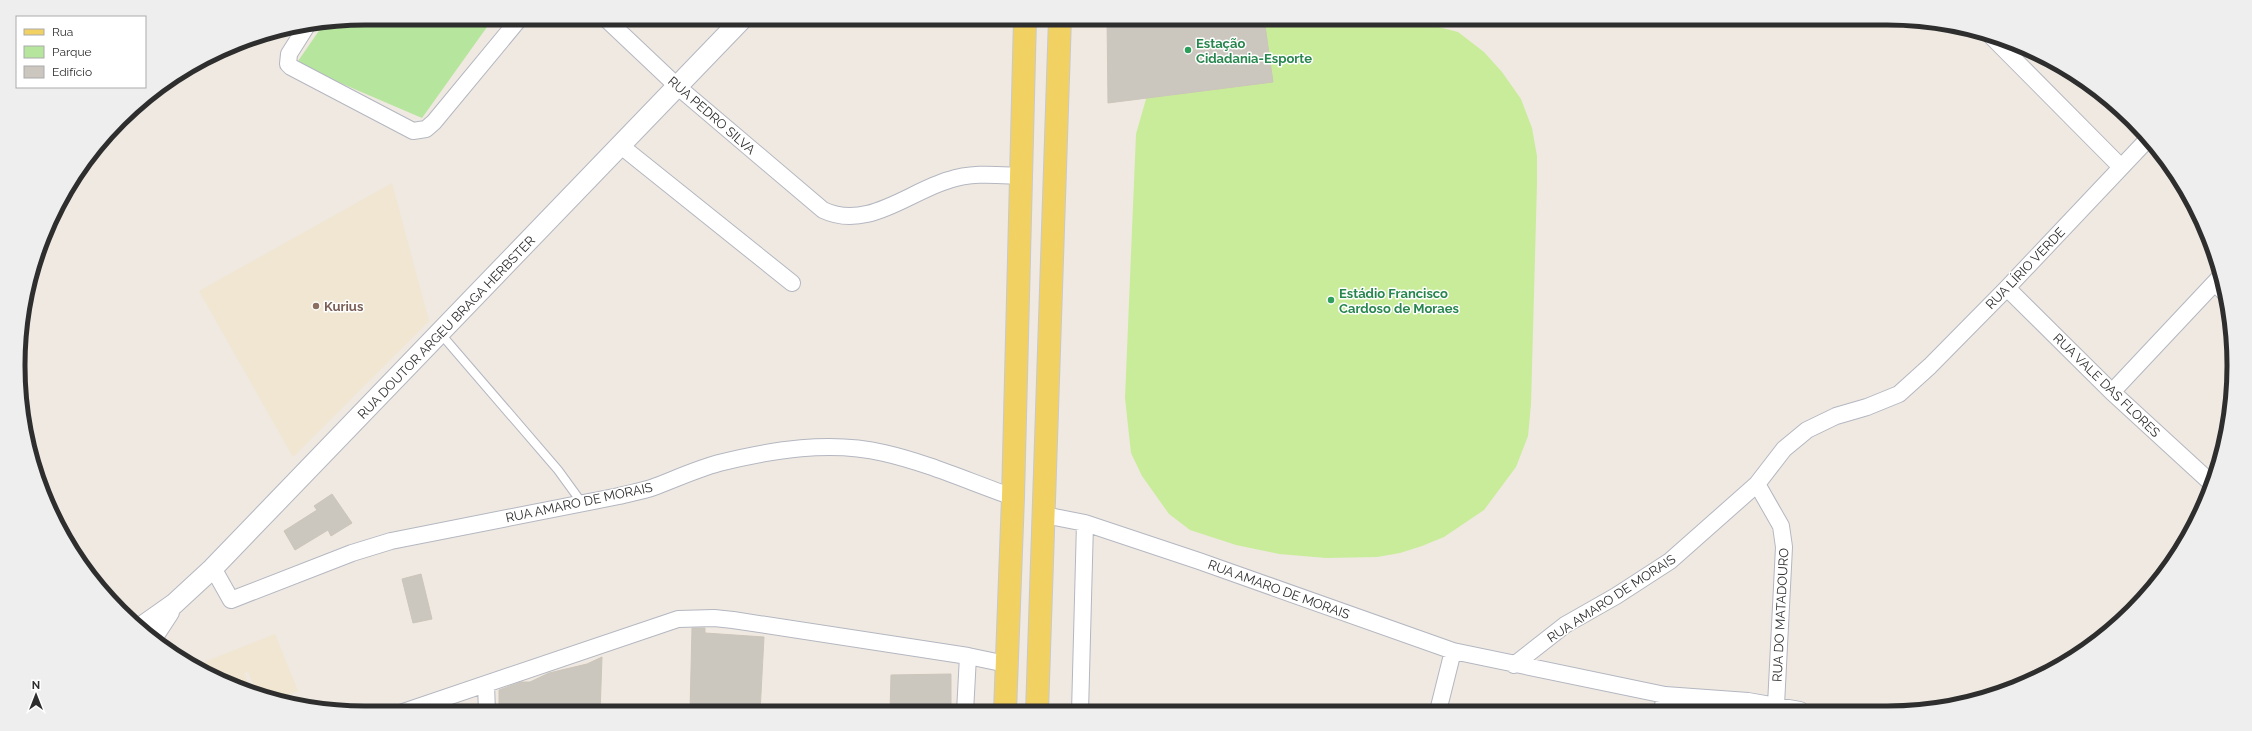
<svg xmlns="http://www.w3.org/2000/svg" width="2252" height="731" font-family="Raleway,sans-serif">
	<rect width="100%" height="100%" fill="#efe9e1"/>
	<path fill="#f0e6d1" d="M392,183L429,321L293,457L199,291Z
		M275,634L298,691L279,699V701L257,694L248,672L244,673L252,692L232,686L194,666Z"/>
	<path fill="#b6e59e" d="M366,18H478L487,27L422,118L296,64L325,22Z"/>
	<path fill="#c9ec9a" d="M1240,18H1404L1458,32L1484,52L1502,72L1521,99L1532,128L1537,156V183L1531,404L1528,436L1516,467L1484,510L1444,537L1422,546L1400,553L1377,557L1326,558L1279,554L1236,545L1190,530L1169,514L1142,476L1131,453L1125,398L1136,134L1146,99L1165,69Z"/>
	<path fill="#cbc7bf" stroke="#cbc5ba" d="M1107,18H1264L1273,82L1108,103Z
		M332,494L352,523L331,536L328,530L295,550L284,531L317,510L314,506Z
		M421,574L432,619L413,623L402,579Z
		M692,628H705V633L764,637L760,712H690Z
		M602,657L600,713H499V690L521,682H530L549,673L587,664Z
		M951,674V712H890L891,675Z"/>
	<g fill="none" stroke-linecap="round" stroke-linejoin="round">
		<defs>
			<path id="service" d="M440,333L558,470L582,503"/>
			<path id="minor" d="M605,18L678,87L823,210C867,231 908,192 949,180C972,172 997,175 1021,176
				M308,24L289,54L288,64L291,67L413,131L426,129L434,122L520,18
				M1991,36L2121,167
				M621,146L792,283
				M2215,283L2226,294
				M2007,288L2112,392L2209,481
				M2112,392L2221,276
				M1757,484L1781,526L1784,547L1776,705
				M1044,515L1085,523L1199,561L1453,651L1665,695L1748,701L1800,710
				M213,568L231,600L352,553L391,541L619,496C630,493 643,491 654,487C675,479 697,469 719,463C772,450 830,440 884,453C928,463 970,482 1013,497
				M968,656L1006,664
				M1514,665L1565,625L1616,596L1670,561L1757,484L1784,449L1807,430L1836,416L1867,407L1899,394L1930,366L2007,288L2148,139
				M486,684L487,713
				M1438,711L1453,651
				M1662,711L1665,695
				M1080,712L1085,523
				M400,713L678,619L714,618L733,620L968,656L965,712"/>
			<path id="tertiary" d="M140,628L174,604L213,568L743,18
				M152,638L169,612"/>
			<path id="primary" d="M1005,712L1013,497L1025,18
				M1037,712L1060,18"/>
		</defs>
		<use href="#service" stroke="#b4b7c1" stroke-width="10"/>
		<use href="#minor" stroke="#b4b7c1" stroke-width="18"/>
		<use href="#tertiary" stroke="#b4b7c1" stroke-width="22"/>
		<use href="#primary" stroke="#c9c9c9" stroke-width="24"/>
		<use href="#service" stroke="#fff" stroke-width="8"/>
		<use href="#minor" stroke="#fff" stroke-width="16"/>
		<use href="#tertiary" stroke="#fff" stroke-width="20"/>
		<use href="#primary" stroke="#f2d163" stroke-width="22"/>
	</g>
	<g fill="#2e9e5b" stroke="#fff" stroke-width="1.5">
		<circle cx="1188" cy="50" r="4"/>
		<circle cx="1331" cy="300" r="4"/>
	</g>
	<circle fill="#8d6e63" stroke="#fff" stroke-width="1.5" cx="316" cy="306" r="4"/>
	<g text-anchor="middle" stroke-width="3" stroke-linejoin="round" paint-order="stroke">
		<g font-size="13" font-weight="bold" fill="#27864d" stroke="#fff" text-anchor="start">
			<text x="1196" y="48">Estação<tspan x="1196" dy="15">Cidadania-Esporte</tspan></text>
			<text x="1339" y="298">Estádio Francisco<tspan x="1339" dy="15">Cardoso de Moraes</tspan></text>
		</g>
		<g font-size="13" fill="#2e2e2e" stroke="#fff">
			<text transform="translate(712 115) rotate(41)" y="5">RUA PEDRO SILVA</text>
			<text transform="translate(2025 268) rotate(-46)" y="5">RUA LÍRIO VERDE</text>
			<text transform="translate(446 327) rotate(-46)" y="5">RUA DOUTOR ARGEU BRAGA HERBSTER</text>
			<text transform="translate(2107 385) rotate(44)" y="5">RUA VALE DAS FLORES</text>
			<text transform="translate(579 502) rotate(-12)" y="5">RUA AMARO DE MORAIS</text>
			<text transform="translate(1279 589) rotate(20)" y="5">RUA AMARO DE MORAIS</text>
			<text transform="translate(1611 598) rotate(-33)" y="5">RUA AMARO DE MORAIS</text>
			<text transform="translate(1780 615) rotate(-87)" y="5">RUA DO MATADOURO</text>
		</g>
		<g font-size="13" font-weight="bold" fill="#785e54" stroke="#fff" text-anchor="start">
			<text x="324" y="311">Kurius</text>
		</g>
	</g>
	<path d="M0 0H2252V731H0ZM365 25H1887A340 340 0 0 1 2227 365V366A340 340 0 0 1 1887 706H365A340 340 0 0 1 25 366V365A340 340 0 0 1 365 25Z" fill="#eee" fill-rule="evenodd"/>
	<path fill="none" stroke="#2e2e2e" stroke-width="5" d="M365 25H1887A340 340 0 0 1 2227 365V366A340 340 0 0 1 1887 706H365A340 340 0 0 1 25 366V365A340 340 0 0 1 365 25Z"/>
	<rect x="16" y="16" width="130" height="72" fill="#ffffff" stroke="#ababab"/>
	<rect x="24" y="29" width="20" height="6" fill="#f2d163" stroke="#ababab"/>
	<text x="52" y="36" font-size="12" fill="#2e2e2e">Rua</text>
	<rect x="24" y="46" width="20" height="12" fill="#b6e59e" stroke="#ababab"/>
	<text x="52" y="56" font-size="12" fill="#2e2e2e">Parque</text>
	<rect x="24" y="66" width="20" height="12" fill="#cbc7bf" stroke="#ababab"/>
	<text x="52" y="76" font-size="12" fill="#2e2e2e">Edifício</text>
	<g transform="translate(36 695)" stroke="#ffffff" stroke-width="3" paint-order="stroke">
	<path d="M0-3L7 15L0 10L-7 15Z" fill="#2e2e2e"/>
	<text y="-6" font-size="11" font-weight="bold" text-anchor="middle" fill="#2e2e2e">N</text>
	</g>
</svg>
